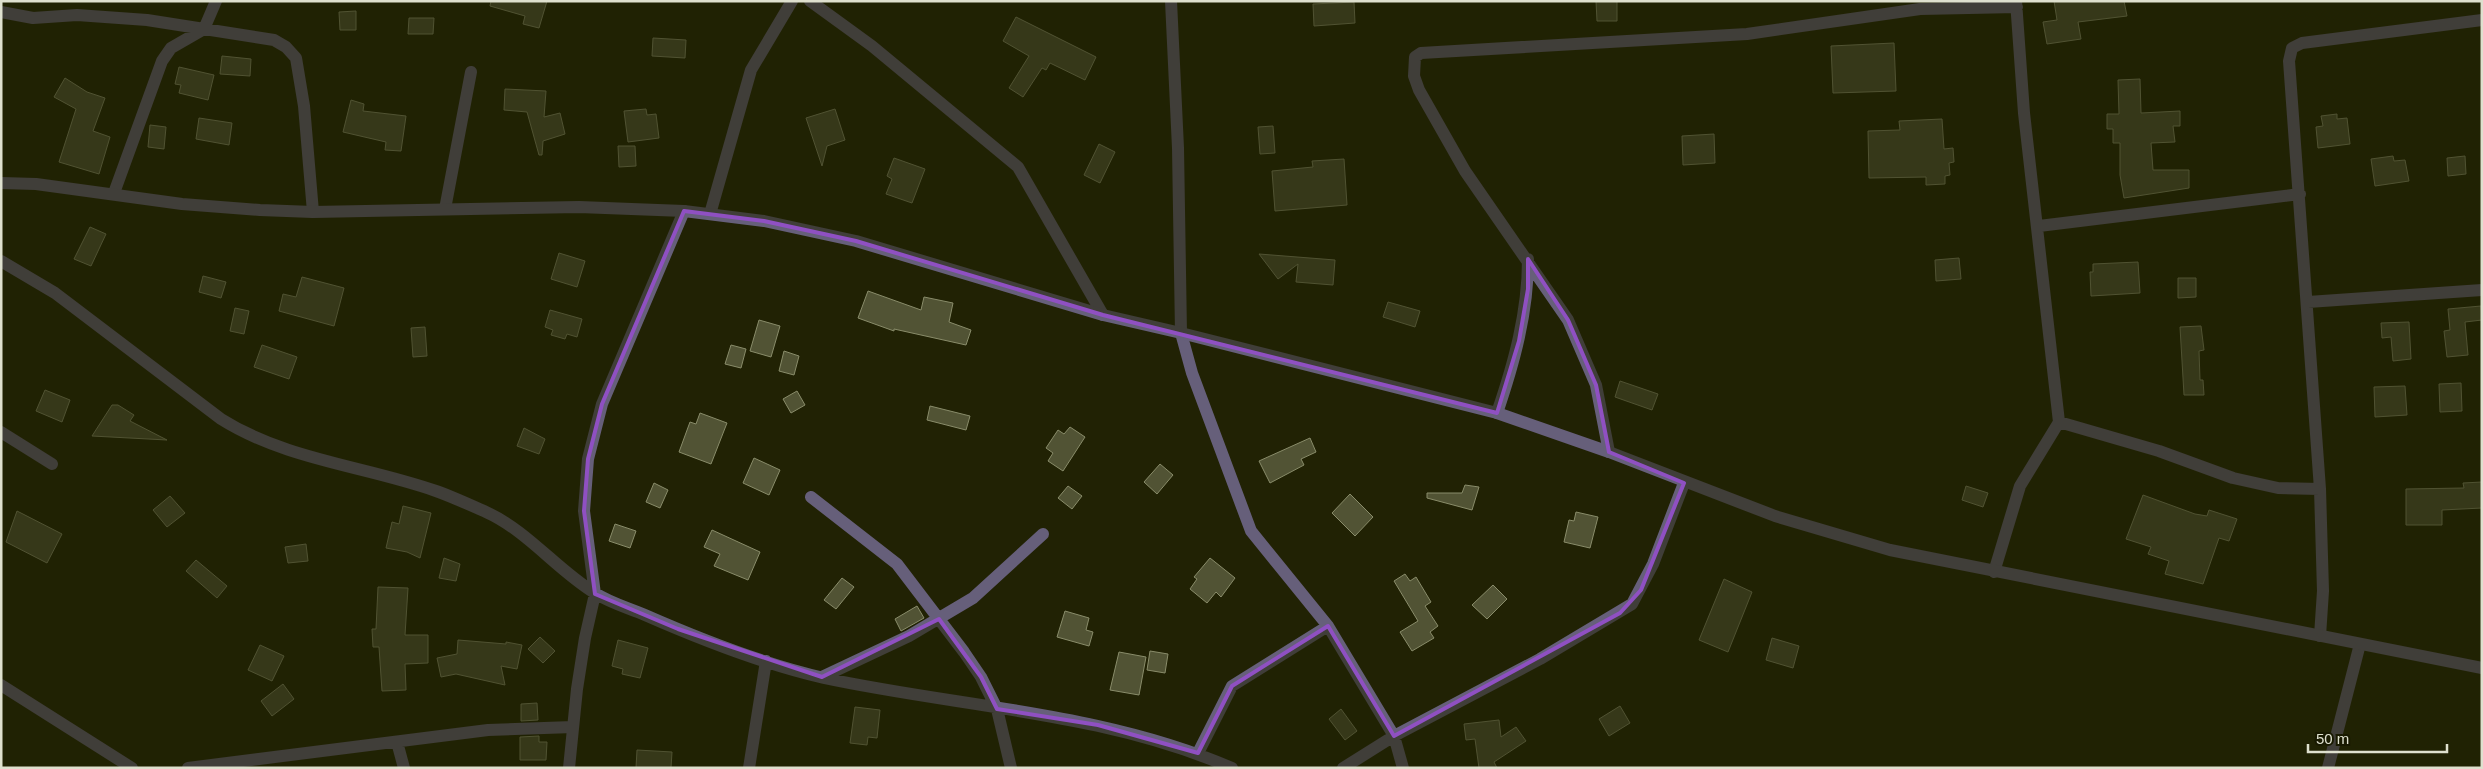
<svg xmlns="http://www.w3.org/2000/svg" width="2483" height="769" font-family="Arial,sans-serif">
	<rect width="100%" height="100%" fill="#212204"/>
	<path fill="#515334" stroke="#898c6a" d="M491,1H547L539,28L523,24L525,16L490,6Z
		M1596,1H1617V21H1597Z
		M2054,1H2124L2127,16L2078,22L2081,39L2047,44L2043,22L2057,20Z
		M1354,2L1355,23L1314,26L1313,4Z
		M356,11V30H340L339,12Z
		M1016,17L1096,57L1085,80L1050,63L1046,70L1042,68L1023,97L1009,88L1029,56L1003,41Z
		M409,18H434L433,34H408Z
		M653,38L686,40L685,58L652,56Z
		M1894,43L1896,91L1833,93L1831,46Z
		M222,56L251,59L250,76L220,74Z
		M179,67L214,75L208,100L179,93L181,85L175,84Z
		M65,78L87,92L105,98L93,131L110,137L99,174L59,162L76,109L54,97Z
		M2140,79L2141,113L2180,111V126H2173L2175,142L2151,143L2153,170H2189V188L2124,198L2120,175V143H2113V129H2107V114H2119L2118,80Z
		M505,89L546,91L544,117L560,113L565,134L543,141L542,155H539L527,112L504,110Z
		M351,100L364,104L363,111L406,116L401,151L385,150L386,142L343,132Z
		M646,109L647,115L656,114L659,138L628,142L624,111Z
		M835,109L845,140L827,146L822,166L806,118Z
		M2337,114V119L2347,118L2350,144L2318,148L2316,127L2323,126L2321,116Z
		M199,118L232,123L229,145L196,139Z
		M1942,119L1944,149L1953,148L1954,162L1949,163L1950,175L1945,176V184L1926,185V177L1869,178L1868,131L1900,130L1899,121Z
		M150,125L166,127L164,149L148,147Z
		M1273,126L1275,153L1260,154L1258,127Z
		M1714,134L1715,163L1683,165L1682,136Z
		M1099,144L1115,152L1100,183L1084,175Z
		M618,146H635L636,166L619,167Z
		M2393,156L2394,161L2405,160L2409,181L2375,186L2371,159Z
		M2465,156L2466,174L2448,176L2447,158Z
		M894,158L925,169L912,203L886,194L892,179L887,176Z
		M1344,159L1347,205L1275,211L1272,171L1313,167L1312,161Z
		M90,227L106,234L91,266L74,259Z
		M559,253L585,261L577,287L551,279Z
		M1259,254L1335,260L1333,285L1296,282L1298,264L1278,279Z
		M1959,258L1961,279L1936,281L1935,260Z
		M2138,262L2140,293L2091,296L2090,272H2093V264Z
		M203,276L226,282L221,298L199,292Z
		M302,277L344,288L334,326L279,311L283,294L296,297Z
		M2178,278H2196V297L2178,298Z
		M868,291L921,310L924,297L953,303L949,322L971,330L966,345L894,329V331L858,318Z
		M1388,302L1420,311L1415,327L1383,317Z
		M2481,306L2482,320L2465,322L2468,355L2447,357L2444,331L2450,330L2448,309Z
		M235,308L249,311L244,334L230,331Z
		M550,310L582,319L577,337L567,334L565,339L551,335L553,330L545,327Z
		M759,320L780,326L771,357L750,351Z
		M2409,322L2411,359L2393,361L2391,337L2382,338L2381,323Z
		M2201,326L2204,350L2199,351L2200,380H2203L2204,395H2184L2180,327Z
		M425,327L427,356L413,357L411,328Z
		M262,345L297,357L289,379L254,367Z
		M731,345L746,349L741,368L725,364Z
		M784,351L799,356L794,375L779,371Z
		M1620,381L1658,394L1652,410L1615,397Z
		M2461,383L2462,411L2440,412L2439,384Z
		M2405,386L2407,415L2375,417L2374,387Z
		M45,390L70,400L62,422L36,411Z
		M797,391L805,405L791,413L783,399Z
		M112,405H118L134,415L130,421L167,440L92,436Z
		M930,406L970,416L966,430L927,420Z
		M700,413L727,423L711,464L679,452L690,422L696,424Z
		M1070,427L1085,437L1063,471L1048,461L1053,453L1046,448L1058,430L1064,434Z
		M524,428L545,439L539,454L517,446Z
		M1310,438L1316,452L1301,459L1304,465L1270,483L1259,461Z
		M754,458L780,470L769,495L743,483Z
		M1160,464L1173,475L1157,494L1144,482Z
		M2482,482V508L2442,510V525H2406V489L2464,488L2463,483Z
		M654,483L668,490L660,508L646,502Z
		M1465,485L1479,487L1472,510L1427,498V493H1462Z
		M1068,486L1082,496L1072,509L1058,498Z
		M1966,486L1988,493L1983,507L1962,500Z
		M1350,494L1373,517L1355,536L1332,513Z
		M2143,495L2195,514L2207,516L2209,510L2237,519L2229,541L2219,538L2203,584L2165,574L2169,561L2148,554L2151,547L2126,539Z
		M170,496L185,513L167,527L153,510Z
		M403,506L431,513L420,558L407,552L386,548L392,522L399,524Z
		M17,511L62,534L47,563L6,542Z
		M1576,512L1598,517L1590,548L1564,542L1569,520L1574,521Z
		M615,524L636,531L630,548L609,541Z
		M712,530L760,552L748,580L714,566L720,554L704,547Z
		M306,544L308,561L288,563L285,547Z
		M444,558L460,564L456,581L439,578Z
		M1210,558L1235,578L1221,597L1216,592L1207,603L1190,589L1197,579L1194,577Z
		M196,560L227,586L217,598L186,571Z
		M1405,574L1410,581L1416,577L1431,602L1425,606L1438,626L1430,632L1434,638L1412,651L1400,632L1418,621L1394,581Z
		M842,578L854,587L836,609L824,600Z
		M1724,579L1752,592L1728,652L1699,640Z
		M1493,585L1507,599L1487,619L1472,605Z
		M378,587L408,588L405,635H428V663L405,664L406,690L382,691L379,647H373L372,629H376Z
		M917,606L924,618L901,631L895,619Z
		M1065,611L1089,618L1086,630L1093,632L1089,646L1057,637Z
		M540,637L555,651L543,663L528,649Z
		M1772,638L1799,646L1793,668L1766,660Z
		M458,640L506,644V642L522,645L517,669L501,666L505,685L456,674L441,677L437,658L457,654Z
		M618,640L648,648L640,678L622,674L623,669L612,666Z
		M260,645L284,656L272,681L248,670Z
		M1150,651L1168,654L1165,673L1147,670Z
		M1119,652L1146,657L1139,695L1110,690Z
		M283,684L294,699L272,716L261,701Z
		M537,703L538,720L521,721V704Z
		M1620,706L1630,723L1609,736L1599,719Z
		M855,707L880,710L877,738L868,737L867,745L850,743Z
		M1341,709L1357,731L1345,740L1329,719Z
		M1499,720L1501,737L1516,727L1526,741L1494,762L1497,768H1479L1475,739L1466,740L1464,724Z
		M539,736V742H547L546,760H520V737Z
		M637,750L672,752L671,768H636Z"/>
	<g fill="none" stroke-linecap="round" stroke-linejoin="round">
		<path stroke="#665f7a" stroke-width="12" d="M810,1L872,46L1018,167L1103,315
			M1171,1L1178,148L1181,333L1192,373L1251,531L1328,626L1394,736L1403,768
			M1,12L33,18L77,15L147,20L274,40L286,47L296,58L304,106L313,212
			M114,193L162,61L171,48L204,29L216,1
			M445,209L471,72
			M710,214L751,70L792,1
			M2039,226L2300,194
			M1,261L55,293L221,419C286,460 365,466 436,491C453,497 470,505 486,512C528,531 557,570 595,593C610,603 629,608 645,615C702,640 763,664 824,678C959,707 1104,712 1232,768
			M2308,302L2482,290
			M1497,413C1514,363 1528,313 1528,259
			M2059,422L2159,451L2233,478L2278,488L2320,489
			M1,432L52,464
			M1609,452L1596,385L1568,320L1465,171L1419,90L1414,76L1415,57L1421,53L1747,34L1920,9L2017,7
			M811,497L897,564L964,652L981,677L997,709L1011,768
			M1994,572L2020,486L2059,422L2024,113L2016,1
			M2320,636L2323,591L2320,489L2289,61L2292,48L2302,43L2482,20
			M822,677L909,636L973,598L1043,534
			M397,742L404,768
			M1198,753L1232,686L1328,626
			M188,768L488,730L573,727
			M569,768L577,689L585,638L595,594L584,511L588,459L602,404L684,211
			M749,768L766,661
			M1343,768L1394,736L1540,659L1632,604L1653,564L1684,483
			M2328,768L2360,644"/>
		<path stroke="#665f7a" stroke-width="12" d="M1,183L36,184L182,204L260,210L313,212L579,207L684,211L764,221L856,241L1103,315L1181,333L1497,413L1609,452L1775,516L1890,550L2482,668
			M1,685L132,768"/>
	</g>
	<path d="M0 0H2483V769H0ZM684,211L764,221L856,241L1103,315L1497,413L1519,341L1528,289V259L1568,320L1596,385L1609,452L1684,483L1641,590L1620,613L1394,736L1328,626L1232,686L1198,753L1098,725L997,709L981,677L939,619L822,677L678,629L595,594L584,511L588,459L602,404Z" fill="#212204" fill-opacity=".55" fill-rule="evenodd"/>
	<path fill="none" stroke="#8f50c2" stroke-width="4" stroke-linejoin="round" d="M684,211L764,221L856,241L1103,315L1497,413L1519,341L1528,289V259L1568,320L1596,385L1609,452L1684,483L1641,590L1620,613L1394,736L1328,626L1232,686L1198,753L1098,725L997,709L981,677L939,619L822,677L678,629L595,594L584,511L588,459L602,404Z"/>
	<rect width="2483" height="769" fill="none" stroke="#dee0ce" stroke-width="5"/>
	<path d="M2308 744v8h139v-8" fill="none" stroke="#dee0ce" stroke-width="2.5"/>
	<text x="2316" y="744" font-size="15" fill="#dee0ce" stroke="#181900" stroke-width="4" paint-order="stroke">50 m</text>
</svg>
